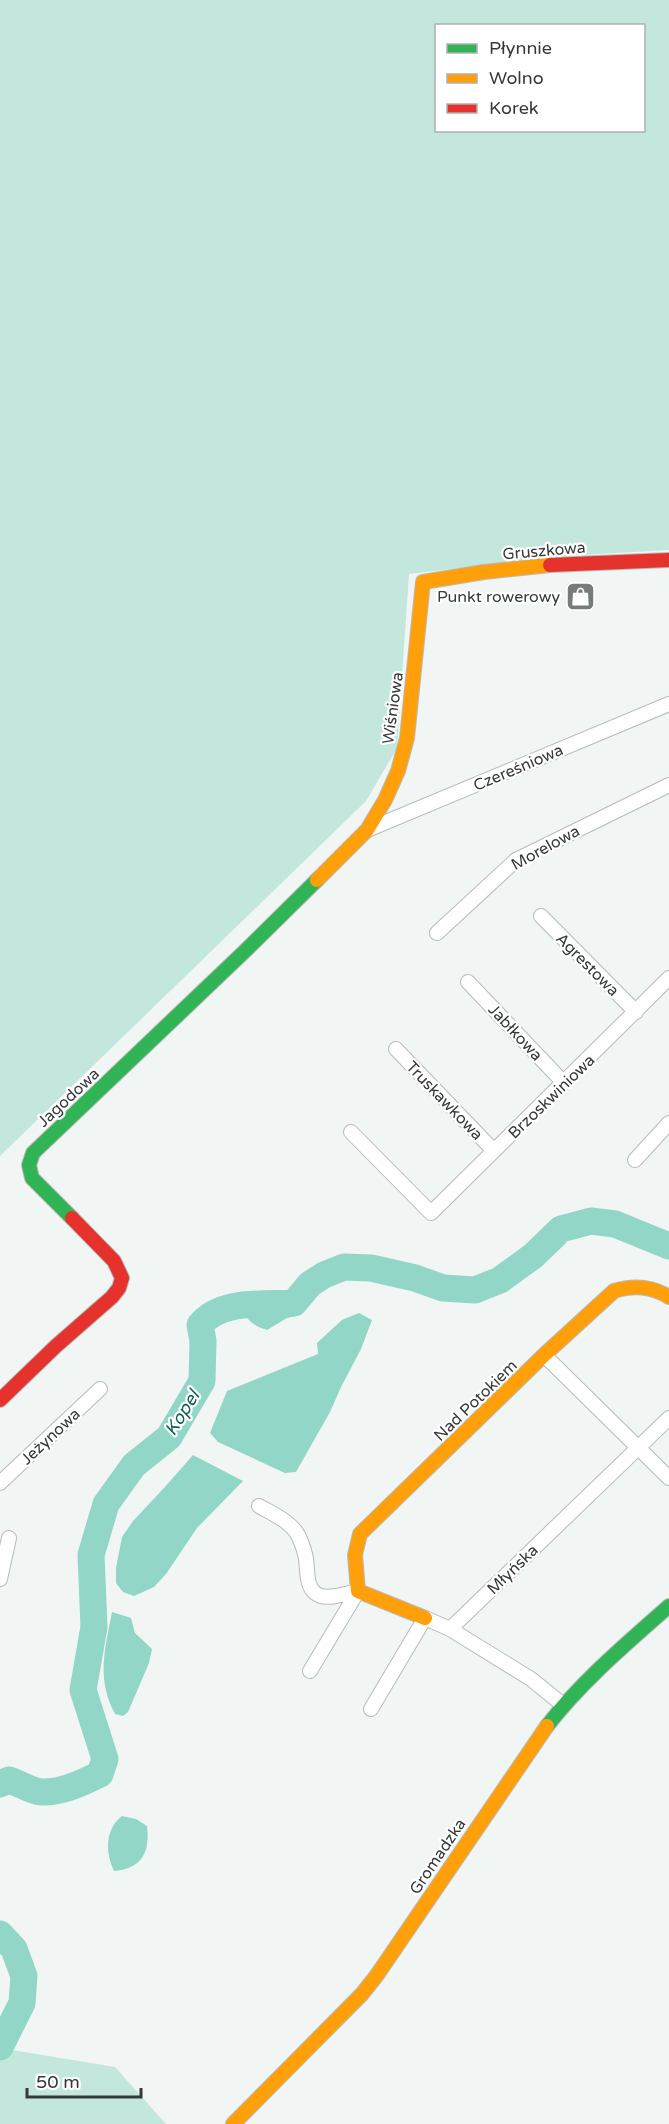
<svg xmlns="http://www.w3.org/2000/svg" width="669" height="2124" font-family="'Varela Round',sans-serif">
	<rect width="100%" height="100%" fill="#f1f5f4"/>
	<path fill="#c3e7dd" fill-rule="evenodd" d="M0,0H669V550L563,556L409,574L397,748L366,801L0,1156ZM436,26H644V130H436Z
		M0,2048L115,2067L166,2124H0Z"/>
	<path fill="#91d6c6" d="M280,1291L295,1293L296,1316L287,1318L267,1330C253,1326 246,1319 239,1306C249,1289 262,1293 280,1291Z
		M359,1313L372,1320L361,1349L341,1387L330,1412L296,1472L285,1473L218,1442L210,1433L227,1391L318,1354L317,1343L342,1320Z
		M193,1455L243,1481L197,1528L166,1574L154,1587L134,1596L123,1592L116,1583V1568L122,1537L133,1521L164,1488Z
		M112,1612L131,1618L135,1633L152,1649L149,1663L128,1712L123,1716L115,1714C96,1679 105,1649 112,1612Z
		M122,1816L136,1819L147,1826C150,1853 142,1868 114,1871C105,1853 105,1829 122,1816Z"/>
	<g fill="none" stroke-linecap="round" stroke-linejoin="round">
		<path stroke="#91d6c6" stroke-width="27" d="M0,1784L9,1780C19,1783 31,1791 41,1792C61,1793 82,1783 100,1774L105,1759L83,1690L94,1627L91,1555L106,1504L134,1465L169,1437L202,1381L203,1341L200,1325C221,1299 263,1305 294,1303L310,1284L324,1275L344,1267L371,1268L415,1278L443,1288L475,1290L500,1280L533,1256L561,1229L591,1221L615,1224L669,1246
			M0,1934L14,1949L24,1976L22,2003L0,2047"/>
		<defs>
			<path id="street" d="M367,830L669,704
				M541,916L636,1012
				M437,933L516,860L669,785
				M468,982L564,1083
				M396,1049L494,1151
				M351,1132L431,1213L669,978
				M635,1160L669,1123
				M544,1355L669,1478
				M0,1483L100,1389
				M259,1506C273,1514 292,1522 299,1537C302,1544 305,1552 306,1559C308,1572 305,1591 321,1596C332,1599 347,1593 358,1591
				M0,1579L9,1538
				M450,1629L531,1679L563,1705
				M310,1671L358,1591
				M371,1709L425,1618L450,1629L669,1418"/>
			<path id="fast" d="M72,1218L32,1178L29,1165L33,1153L245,951L317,880
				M547,1726C582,1681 626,1644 669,1606"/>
			<path id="slow" d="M317,880L367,830L385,800L398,771L407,738L423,582L484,572L550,565
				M425,1618L358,1591L355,1555L360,1534L544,1355L614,1291C634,1285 651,1286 669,1297
				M233,2124L362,1994L377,1975L547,1726"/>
			<path id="jam" d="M550,565L669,560
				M0,1400L56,1346L112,1297L119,1288L122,1278L114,1261L72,1218"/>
		</defs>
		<use href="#street" stroke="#b8bbba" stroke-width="16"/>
		<use href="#fast" stroke="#b8bbba" stroke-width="16"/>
		<use href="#slow" stroke="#b8bbba" stroke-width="16"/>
		<use href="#jam" stroke="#b8bbba" stroke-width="16"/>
		<use href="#street" stroke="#fdfefd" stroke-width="14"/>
		<use href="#fast" stroke="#30b455" stroke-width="14"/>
		<use href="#slow" stroke="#ff9f0a" stroke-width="14"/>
		<use href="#jam" stroke="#e5322d" stroke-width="14"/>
	</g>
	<defs>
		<symbol id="shop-square" viewBox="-11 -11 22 22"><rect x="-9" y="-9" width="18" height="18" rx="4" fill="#777b7a" stroke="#fff"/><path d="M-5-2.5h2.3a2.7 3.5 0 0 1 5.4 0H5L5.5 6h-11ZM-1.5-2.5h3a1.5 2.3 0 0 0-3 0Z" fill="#fff"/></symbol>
	</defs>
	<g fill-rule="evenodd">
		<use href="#shop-square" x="564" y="580" width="33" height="33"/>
	</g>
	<g text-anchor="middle" stroke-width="4.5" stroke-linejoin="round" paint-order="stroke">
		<g font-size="16" fill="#363938" stroke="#fff">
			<text transform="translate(544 550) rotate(-5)" y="6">Gruszkowa</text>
			<text transform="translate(392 708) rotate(-82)" y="6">Wiśniowa</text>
			<text transform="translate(518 767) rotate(-23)" y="6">Czereśniowa</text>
			<text transform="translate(545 847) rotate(-29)" y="6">Morelowa</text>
			<text transform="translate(588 964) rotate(45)" y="6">Agrestowa</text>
			<text transform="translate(516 1032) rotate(47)" y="6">Jabłkowa</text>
			<text transform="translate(551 1096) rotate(-44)" y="6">Brzoskwiniowa</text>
			<text transform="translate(68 1097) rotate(-43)" y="6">Jagodowa</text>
			<text transform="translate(445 1100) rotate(46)" y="6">Truskawkowa</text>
			<text transform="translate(475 1400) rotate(-44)" y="6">Nad Potokiem</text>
			<text transform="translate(50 1436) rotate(-43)" y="6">Jeżynowa</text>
			<text transform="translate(512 1569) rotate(-44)" y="6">Młyńska</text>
			<text transform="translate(437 1856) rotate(-56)" y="6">Gromadzka</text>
		</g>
		<g font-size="16" fill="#363938" stroke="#fff" text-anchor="end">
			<text x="560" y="602">Punkt rowerowy</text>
		</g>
		<g font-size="18" font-style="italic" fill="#0f6051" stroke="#fff">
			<text transform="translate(182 1413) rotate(-58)" y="6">Kopel</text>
		</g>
	</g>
	<rect x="435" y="24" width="210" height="108" fill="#ffffff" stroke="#afb0af" stroke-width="1.5"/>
	<rect x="447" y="44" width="30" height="9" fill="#30b455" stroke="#afb0af" stroke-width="1.5"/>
	<text x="489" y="54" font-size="18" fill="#363938">Płynnie</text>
	<rect x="447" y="74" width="30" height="9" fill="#ff9f0a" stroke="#afb0af" stroke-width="1.5"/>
	<text x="489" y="84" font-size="18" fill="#363938">Wolno</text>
	<rect x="447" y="104" width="30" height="9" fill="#e5322d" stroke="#afb0af" stroke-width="1.5"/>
	<text x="489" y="114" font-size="18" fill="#363938">Korek</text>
	<path d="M27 2088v9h114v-9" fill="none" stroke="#363938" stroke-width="3"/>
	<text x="36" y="2088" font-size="18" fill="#363938" stroke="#ffffff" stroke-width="4.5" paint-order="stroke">50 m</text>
</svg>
